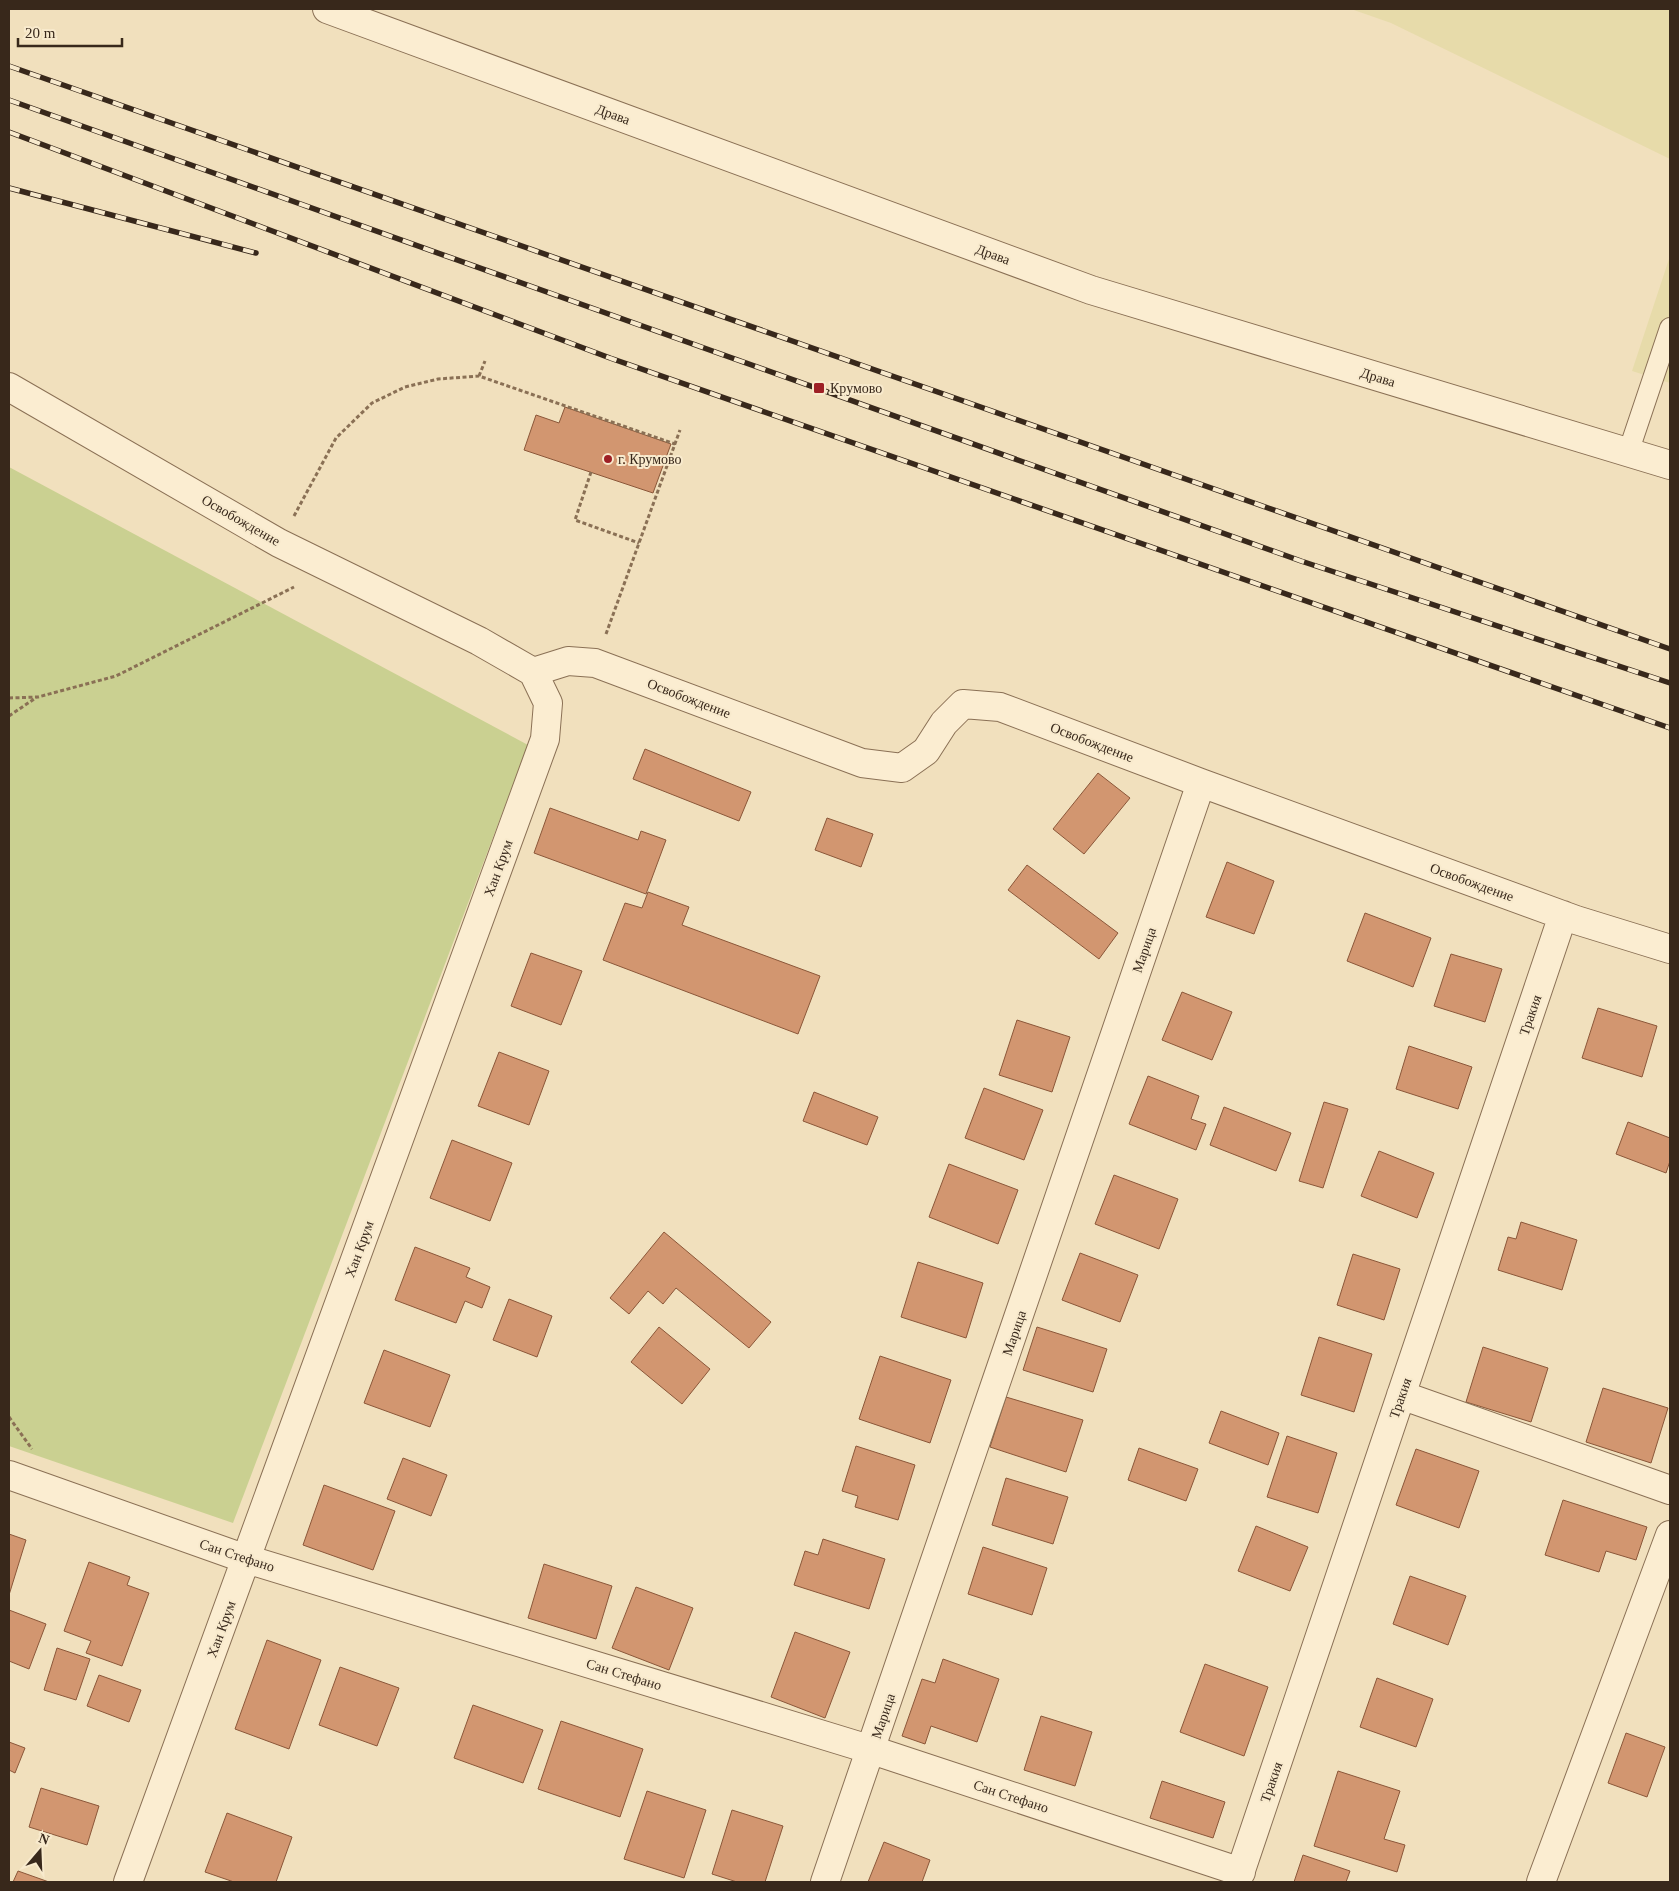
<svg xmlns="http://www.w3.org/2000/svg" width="1679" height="1891" font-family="Georgia,serif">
	<rect width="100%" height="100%" fill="#f1e0bd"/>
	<path fill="#e7dbaa" d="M1351,9H1670V159L1391,23Z
		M1670,256V383L1632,371Z"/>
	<path fill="#cad091" d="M9,467L528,745L233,1523L9,1446Z"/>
	<path fill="#d29670" stroke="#8b5739" d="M565,407L671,444L653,493L524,450L536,415L559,423Z
		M645,749L751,792L739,821L633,779Z
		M1098,773L1130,798L1084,854L1053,829Z
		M550,808L638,840L641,831L666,840L646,894L534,853Z
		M827,818L873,834L861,867L815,850Z
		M1227,862L1274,881L1254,934L1206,917Z
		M1027,865L1118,933L1099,959L1008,890Z
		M648,892L689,907L682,925L820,976L798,1034L603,960L625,903L642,908Z
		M1365,913L1431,938L1413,987L1347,961Z
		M531,953L582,971L561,1025L511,1006Z
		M1451,954L1502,969L1485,1022L1434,1006Z
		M1182,992L1232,1012L1212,1060L1162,1040Z
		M1598,1008L1657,1026L1642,1077L1582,1058Z
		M1017,1020L1070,1037L1052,1092L999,1075Z
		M1409,1046L1472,1067L1458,1109L1396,1089Z
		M499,1052L549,1071L529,1125L478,1106Z
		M1148,1076L1199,1096L1191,1119L1206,1124L1196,1150L1129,1124Z
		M984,1088L1043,1110L1024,1160L965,1138Z
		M814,1092L878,1117L867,1145L803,1121Z
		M1324,1102L1348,1109L1323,1188L1299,1181Z
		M1224,1107L1291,1133L1276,1171L1210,1145Z
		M1628,1122L1670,1138V1161L1666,1173L1616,1154Z
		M452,1140L512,1163L490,1221L430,1198Z
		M1379,1151L1434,1173L1417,1218L1361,1196Z
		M949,1164L1018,1190L998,1244L929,1217Z
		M1114,1175L1178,1199L1159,1249L1095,1224Z
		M1521,1222L1577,1240L1562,1290L1498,1270L1508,1237L1516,1239Z
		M664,1232L771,1322L749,1348L676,1288L663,1304L648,1291L629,1314L610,1298Z
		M415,1247L470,1268L466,1277L490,1287L482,1308L465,1301L456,1323L395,1300Z
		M1080,1253L1138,1275L1120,1322L1062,1300Z
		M1353,1254L1400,1269L1384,1320L1337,1305Z
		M918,1262L983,1283L966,1338L901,1317Z
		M509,1299L552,1316L537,1357L493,1340Z
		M659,1327L710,1369L682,1404L631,1362Z
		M1037,1327L1107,1349L1093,1392L1023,1370Z
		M1319,1337L1372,1354L1354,1412L1301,1395Z
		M1483,1347L1548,1368L1531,1422L1466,1402Z
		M384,1350L450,1375L430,1427L364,1403Z
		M880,1356L951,1380L930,1443L859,1419Z
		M1603,1388L1668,1408L1651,1463L1586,1442Z
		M1006,1397L1083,1420L1066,1472L990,1447Z
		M1221,1411L1279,1433L1268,1465L1209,1443Z
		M1287,1436L1337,1453L1318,1513L1267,1497Z
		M856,1446L915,1465L898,1520L855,1507L858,1496L842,1491Z
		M1139,1448L1198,1469L1186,1501L1128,1480Z
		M1416,1449L1479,1471L1459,1528L1396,1505Z
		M403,1458L447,1475L431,1516L387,1499Z
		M1006,1478L1068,1497L1053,1544L992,1525Z
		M324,1485L395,1511L373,1570L303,1545Z
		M1563,1500L1647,1527L1636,1560L1606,1551L1599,1572L1545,1555Z
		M1256,1526L1308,1547L1290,1591L1238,1571Z
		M9,1534L26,1540L9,1595Z
		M823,1539L885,1559L869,1609L794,1585L805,1551L818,1555Z
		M983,1547L1047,1568L1032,1615L968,1594Z
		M89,1562L130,1577L127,1585L149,1593L122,1666L86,1653L91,1641L64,1631Z
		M544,1564L612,1586L596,1639L528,1618Z
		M1410,1576L1466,1596L1448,1645L1393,1624Z
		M636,1587L693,1608L669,1670L612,1648Z
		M9,1610L46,1624L29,1669L9,1661Z
		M795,1632L850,1652L825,1718L771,1697Z
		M267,1640L321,1660L289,1749L235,1729Z
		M57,1648L90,1659L76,1700L44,1690Z
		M943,1659L999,1679L977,1742L931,1726L925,1744L902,1736L922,1679L935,1683Z
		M1205,1664L1268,1687L1244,1756L1180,1732Z
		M340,1667L399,1688L377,1746L319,1725Z
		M99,1675L141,1690L129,1722L87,1706Z
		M1377,1678L1433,1699L1416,1747L1360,1727Z
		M473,1705L543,1730L523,1783L454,1758Z
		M1041,1716L1092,1732L1075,1786L1024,1770Z
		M561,1721L643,1749L620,1817L538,1789Z
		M1626,1733L1665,1747L1647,1797L1608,1783Z
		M9,1742L25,1748L15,1773L9,1770Z
		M1338,1771L1400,1791L1384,1839L1405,1845L1397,1872L1314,1846Z
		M1162,1781L1225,1802L1213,1838L1150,1818Z
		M41,1788L99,1806L87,1845L29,1827Z
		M647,1791L706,1810L684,1878L624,1859Z
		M732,1810L783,1826L765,1882H737L712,1874Z
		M227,1813L292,1837L276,1882H234L205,1872Z
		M884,1842L930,1860L922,1882H868Z
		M1303,1855L1350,1871L1346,1882H1294Z
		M18,1871L49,1882H13Z"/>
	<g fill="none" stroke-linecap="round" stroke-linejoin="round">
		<defs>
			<path id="service" d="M1628,453L1670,328"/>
			<path id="minor" d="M327,9L1091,290L1670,465
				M9,387L279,543L479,641L533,672L548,703L545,739L128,1882
				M533,672L568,661L595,663L862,763L902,768L926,751L944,723L963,704L1000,707L1201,783L1576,920L1670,949
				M1401,1395L1670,1490
				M9,1475L246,1559L872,1750L1241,1872
				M825,1882L1201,783
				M1237,1882L1563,915
				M1541,1882L1670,1535"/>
		</defs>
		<use href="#service" stroke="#8a7055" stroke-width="22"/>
		<use href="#minor" stroke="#8a7055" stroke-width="30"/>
		<path stroke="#8a7055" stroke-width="3" stroke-dasharray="4 2.5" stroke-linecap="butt" d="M479,376L485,361
			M591,472L575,520L639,543
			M294,516L336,438L372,403L405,387L438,379L479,376L675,444
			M606,634L680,430
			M9,698L38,697L116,676L294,587
			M9,716L37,697
			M9,1417L32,1449"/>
		<use href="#service" stroke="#fbedd1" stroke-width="20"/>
		<use href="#minor" stroke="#fbedd1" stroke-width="28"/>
		<defs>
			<path id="rail" d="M9,66L1670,649
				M9,100L1301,561L1670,683
				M9,132L610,358L1670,728
				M9,188L256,253"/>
		</defs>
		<use href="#rail" stroke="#38281b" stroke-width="5.5"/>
		<use href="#rail" stroke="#f8eacd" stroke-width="4" stroke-dasharray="11" stroke-linecap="butt"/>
	</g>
	<g fill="#9e2025" stroke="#f8eacd" stroke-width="2">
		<rect x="813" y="382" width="12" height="12" rx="2.5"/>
		<circle cx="608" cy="459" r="5"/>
	</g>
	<g text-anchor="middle" stroke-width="4" stroke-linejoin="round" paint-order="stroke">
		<g font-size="14" fill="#38281b" stroke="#f8eacd">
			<text transform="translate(613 114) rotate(20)" y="5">Драва</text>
			<text transform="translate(993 254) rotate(20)" y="5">Драва</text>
			<text transform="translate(1378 377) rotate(17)" y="5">Драва</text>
			<text transform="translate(241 520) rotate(30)" y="5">Освобождение</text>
			<text transform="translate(689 698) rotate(21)" y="5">Освобождение</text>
			<text transform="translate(1092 742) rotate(21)" y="5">Освобождение</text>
			<text transform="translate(498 868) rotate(-70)" y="5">Хан Крум</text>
			<text transform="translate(1472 882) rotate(20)" y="5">Освобождение</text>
			<text transform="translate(1144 950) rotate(-71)" y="5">Марица</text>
			<text transform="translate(1530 1015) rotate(-71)" y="5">Тракия</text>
			<text transform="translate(359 1249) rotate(-70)" y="5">Хан Крум</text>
			<text transform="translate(1014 1333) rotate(-71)" y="5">Марица</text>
			<text transform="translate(1400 1398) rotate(-71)" y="5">Тракия</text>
			<text transform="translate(237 1555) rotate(18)" y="5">Сан Стефано</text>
			<text transform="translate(221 1629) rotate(-70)" y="5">Хан Крум</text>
			<text transform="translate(624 1674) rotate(17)" y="5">Сан Стефано</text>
			<text transform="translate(883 1716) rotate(-71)" y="5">Марица</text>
			<text transform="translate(1271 1782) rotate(-71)" y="5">Тракия</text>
			<text transform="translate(1011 1796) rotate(18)" y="5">Сан Стефано</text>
		</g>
		<g font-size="14" fill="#38281b" stroke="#f8eacd" text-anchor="start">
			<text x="830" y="393">Крумово</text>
			<text x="618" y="464">г. Крумово</text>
		</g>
	</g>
	<rect width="1679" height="1891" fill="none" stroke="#38281b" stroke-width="20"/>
	<g transform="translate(40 1851) rotate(19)" stroke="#f8eacd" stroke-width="4" paint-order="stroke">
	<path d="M0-4L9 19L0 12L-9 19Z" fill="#38281b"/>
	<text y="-8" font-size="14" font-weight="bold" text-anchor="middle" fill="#38281b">N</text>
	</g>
	<path d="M18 38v8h104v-8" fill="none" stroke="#38281b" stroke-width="2.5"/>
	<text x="25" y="38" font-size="15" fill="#38281b" stroke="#f8eacd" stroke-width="4" paint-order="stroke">20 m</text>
</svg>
